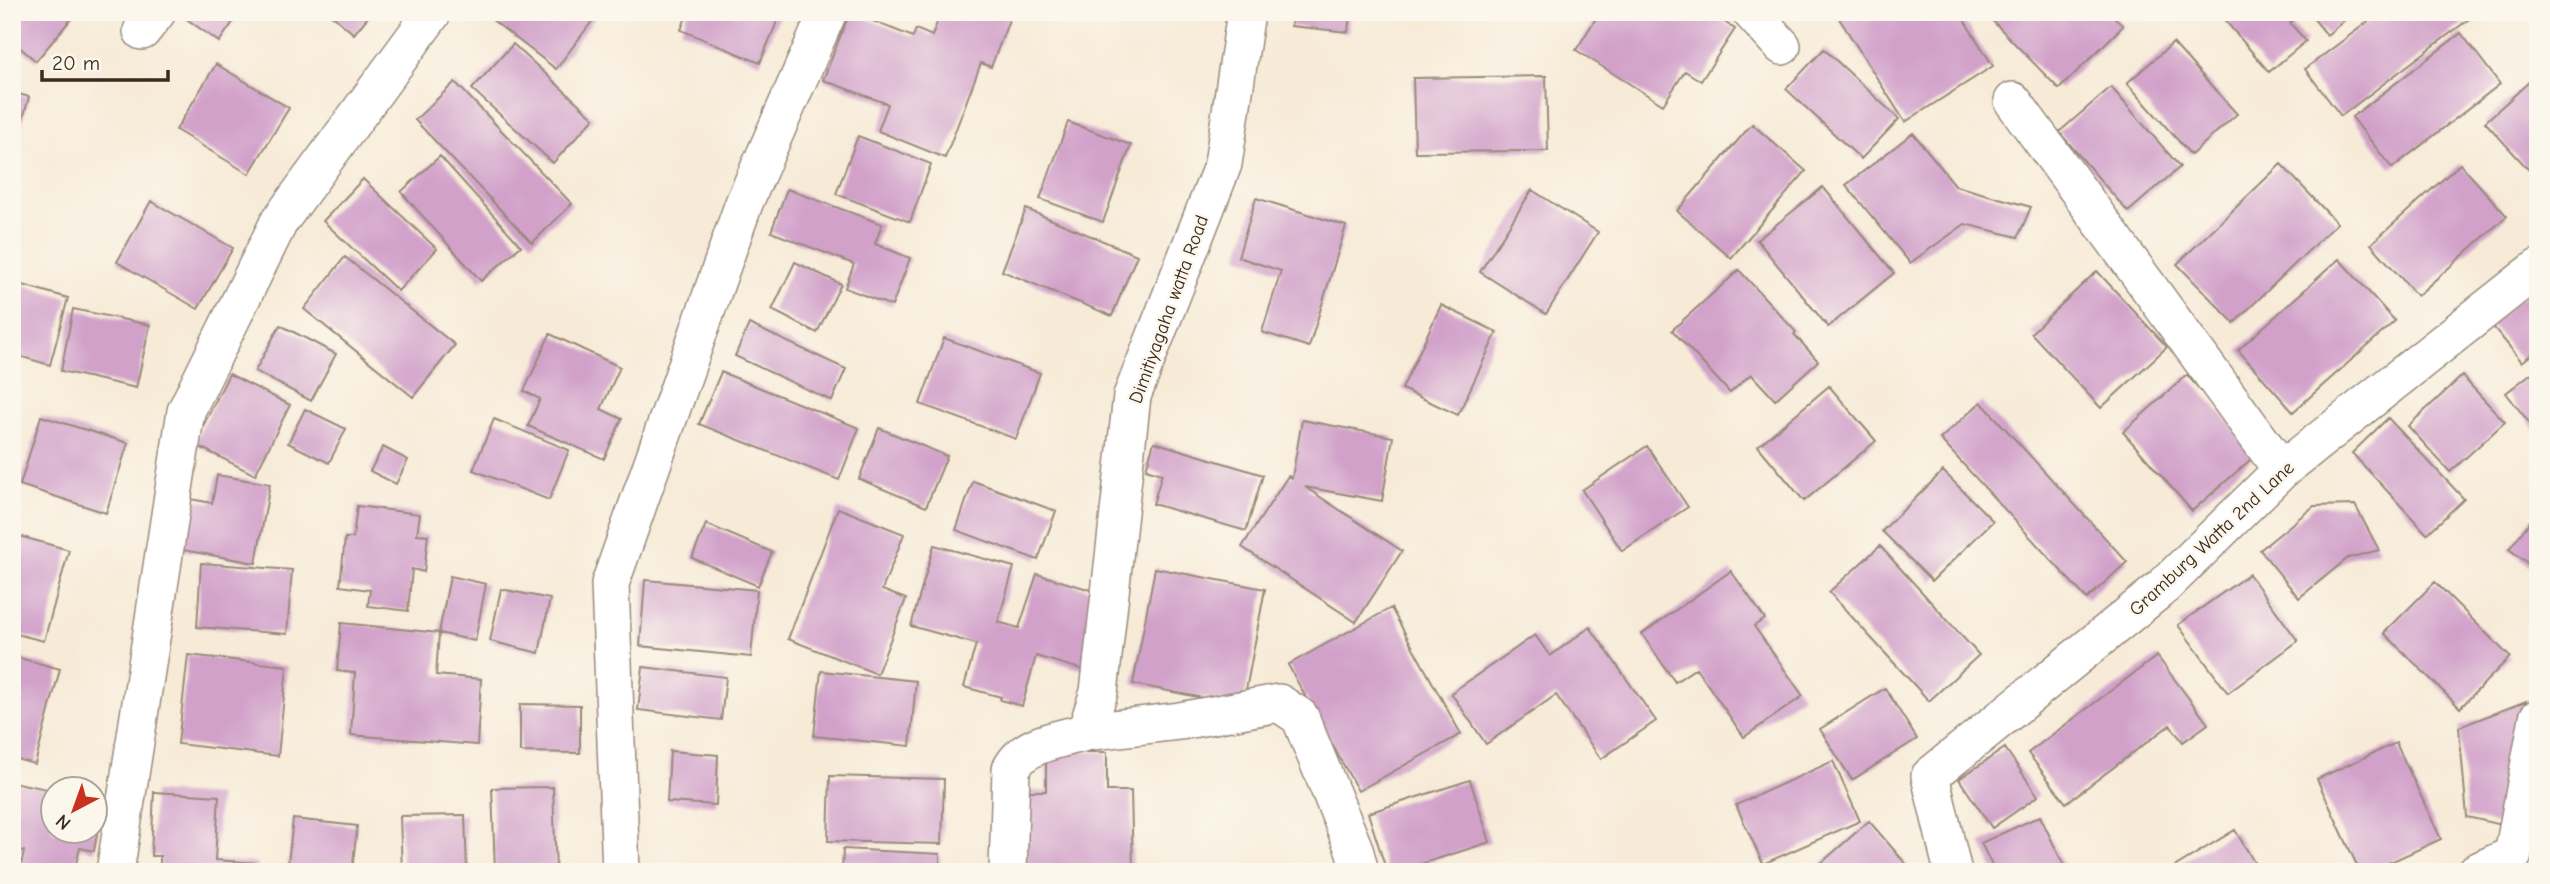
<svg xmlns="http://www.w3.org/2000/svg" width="2550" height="884" font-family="'Comic Neue',sans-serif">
	<rect width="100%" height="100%" fill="#fbf7ec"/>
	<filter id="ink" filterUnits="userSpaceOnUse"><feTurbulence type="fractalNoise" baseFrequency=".0143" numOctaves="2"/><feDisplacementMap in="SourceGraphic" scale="14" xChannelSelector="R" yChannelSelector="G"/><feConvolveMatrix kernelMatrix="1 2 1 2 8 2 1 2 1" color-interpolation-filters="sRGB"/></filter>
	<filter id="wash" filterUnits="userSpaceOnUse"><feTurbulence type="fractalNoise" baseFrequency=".00686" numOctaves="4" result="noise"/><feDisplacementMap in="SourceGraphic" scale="28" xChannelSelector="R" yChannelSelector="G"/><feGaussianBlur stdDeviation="1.57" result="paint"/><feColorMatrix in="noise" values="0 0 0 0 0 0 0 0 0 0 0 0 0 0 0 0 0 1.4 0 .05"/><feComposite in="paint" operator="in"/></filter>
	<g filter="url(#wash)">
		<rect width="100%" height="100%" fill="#f7ebd8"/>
		<g id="blocks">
			<path fill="#d1a1ca" d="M12,12H77L36,61L12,41Z
				M187,12H240L219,42L184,17Z
				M328,12H372L354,34Z
				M482,12H599L556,69Z
				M688,12H781L760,63L681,30Z
				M850,12L913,37L916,29L932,36L941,12H1012L991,67L981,63L945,158L878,131L888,104L823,80Z
				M1293,12H1350L1348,32L1291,26Z
				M1600,12H1709L1735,29L1701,81L1685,71L1663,105L1576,50Z
				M1835,12H1959L1993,66L1905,122Z
				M1984,12H2110L2123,26L2059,89Z
				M2229,12H2303L2290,23L2306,41L2269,72L2223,18Z
				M2308,12H2354L2327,35Z
				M2381,12H2464L2469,19L2341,116L2305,69Z
				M2461,33L2500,84L2392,168L2352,117Z
				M2173,43L2237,114L2191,155L2127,83Z
				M513,44L594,118L553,163L472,89Z
				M1824,49L1899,119L1861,159L1786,89Z
				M216,64L289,108L249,174L176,130Z
				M1546,76L1548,151L1415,152L1413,78Z
				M2530,81L2538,89V180L2485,122Z
				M455,82L572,204L532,243L415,120Z
				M2111,87L2180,167L2128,212L2059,132Z
				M12,92L29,97L13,154H12Z
				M1068,122L1131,145L1103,222L1040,199Z
				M1752,124L1806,171L1731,258L1677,211Z
				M1913,133L1956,186L2031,207L2018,237L1965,224L1910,263L1846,185Z
				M858,136L931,164L910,222L836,194Z
				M440,156L521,246L481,281L401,192Z
				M2281,164L2337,223L2234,323L2177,264Z
				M2460,164L2507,216L2417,296L2371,244Z
				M363,179L437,249L398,291L323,221Z
				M1823,187L1894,273L1828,327L1757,240Z
				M787,189L882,224L875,244L910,258L892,306L845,288L854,264L771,232Z
				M1532,190L1598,232L1546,314L1480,272Z
				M1256,198L1346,226L1309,347L1262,332L1281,271L1238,257Z
				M151,201L233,248L198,309L117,262Z
				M1026,209L1137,255L1112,316L1002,271Z
				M345,257L455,345L413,397L304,309Z
				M2339,259L2395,321L2293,412L2238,350Z
				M795,262L841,284L817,333L772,310Z
				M1739,270L1796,332L1794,334L1818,361L1775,400L1751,374L1730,393L1672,330Z
				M2097,271L2167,347L2101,408L2031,333Z
				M16,283L68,298L50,365L12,354V294Z
				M2538,284V349L2522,362L2490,323Z
				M1441,305L1497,332L1458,415L1402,389Z
				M73,309L150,325L136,388L61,371Z
				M749,324L846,369L832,401L735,356Z
				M280,325L336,354L311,401L255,371Z
				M550,334L620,367L601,409L622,419L604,459L528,426L540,399L524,391Z
				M944,338L1040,373L1016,439L920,404Z
				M2538,368V434L2506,393Z
				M721,372L859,428L839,480L699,424Z
				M229,374L290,405L255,475L194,444Z
				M2187,375L2257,454L2192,511L2123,432Z
				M2462,376L2505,422L2450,472L2408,426Z
				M1829,386L1876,441L1804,501L1758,446Z
				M1981,402L2127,562L2087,599L1940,439Z
				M305,409L346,429L329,463L288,443Z
				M41,416L128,443L106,513L20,485Z
				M2388,418L2464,499L2427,534L2352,453Z
				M494,419L569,450L549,500L473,470Z
				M1302,420L1393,437L1382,501L1305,487L1402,551L1356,622L1242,547L1288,476L1292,478Z
				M879,428L947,456L926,507L859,479Z
				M1154,442L1263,475L1246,531L1153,504L1162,474L1146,469Z
				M1647,446L1688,507L1622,551L1582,490Z
				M383,447L408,460L396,484L370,471Z
				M1943,471L1993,521L1932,581L1882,531Z
				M217,475L270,484L256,563L177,549L185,498L212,503Z
				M973,481L1056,511L1038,560L956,530Z
				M2355,505L2379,550L2348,558L2299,598L2260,550L2314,506Z
				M357,506L420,514L417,534L428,535L424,572L412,569L408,611L368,606L370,590L340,586L345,538H353Z
				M838,508L904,534L882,590L906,599L877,674L788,639Z
				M2538,511V571L2509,549Z
				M706,524L772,552L758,586L692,558Z
				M12,534L69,550L44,641L12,633Z
				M934,545L1014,567L998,622L1019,628L1037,574L1108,595L1087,671L1036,656L1022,706L1000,700L1001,697L964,687L976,644L911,626Z
				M1880,546L1979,655L1929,701L1829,592Z
				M201,563L292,570L287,634L197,627Z
				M1155,568L1265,589L1243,706L1133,684Z
				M1731,571L1765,619L1754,626L1803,696L1744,737L1696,668L1675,682L1642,634Z
				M2249,574L2298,641L2228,693L2178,625Z
				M450,576L486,584L475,641L439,633Z
				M645,580L757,590L751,657L640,646Z
				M2435,582L2510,657L2460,708L2384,633Z
				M501,589L550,599L539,653L490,641Z
				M1391,608L1461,734L1358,791L1288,665Z
				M341,623L439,633L436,675L481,679L477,745L351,735L355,673L337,671Z
				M1590,627L1656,721L1601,759L1556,695L1486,744L1451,693L1535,635L1550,656Z
				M188,655L287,666L278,756L178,744Z
				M12,656L60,669L35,764L12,758Z
				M2157,656L2208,724L2183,742L2170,725L2066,803L2028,753Z
				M643,667L726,677L721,720L638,710Z
				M821,671L916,681L910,746L814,736Z
				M1885,688L1917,739L1852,780L1820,729Z
				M2526,701L2502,825L2467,817L2459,727Z
				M520,704L580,705V753L520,752Z
				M2396,743L2441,839L2369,872H2360L2317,779Z
				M2005,748L2038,796L1992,828L1959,779Z
				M670,751L718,755L716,805L667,802Z
				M1046,752H1107V791H1131L1133,872H1026V791H1046Z
				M1833,761L1860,821L1763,864L1736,805Z
				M830,776L944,779L942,844L828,841Z
				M1470,780L1490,842L1396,872H1387L1368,813Z
				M12,782L52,790V832H94V816L100,817L94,851L80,848L74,872L20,871L24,851L12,849Z
				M553,787L556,872H495L492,788Z
				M154,792L219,796L215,860L257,863V872H160V856H151Z
				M465,815L467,872H402L400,816Z
				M2040,816L2064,866L2051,872H1995L1981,843Z
				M293,819L357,826L352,872H287Z
				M1869,821L1913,872H1811Z
				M2235,830L2260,872H2173L2171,869Z
				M843,849L940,854V872H842Z"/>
		</g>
	</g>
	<g filter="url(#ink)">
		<use href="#blocks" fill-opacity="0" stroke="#998a7b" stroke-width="2"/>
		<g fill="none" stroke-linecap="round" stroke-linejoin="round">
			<defs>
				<path id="street" d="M1751,12L1782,46
					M142,31L157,12
					M2013,101L2282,470
					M1086,732L1180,721L1279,703L1300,717L1354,849L1360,872
					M115,872L186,411L279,222L433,12
					M621,872L610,584L744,203L828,12
					M1008,872L1011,769C1025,742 1059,740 1086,732L1099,692L1132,396L1223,164L1246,12
					M1953,872L1930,776L2163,587L2282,470L2538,268
					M2476,872L2513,855L2538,718"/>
			</defs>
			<use href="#street" stroke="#998a7b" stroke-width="40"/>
			<use href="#street" stroke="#fff" stroke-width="37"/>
		</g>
	</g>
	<g text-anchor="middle" stroke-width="5" stroke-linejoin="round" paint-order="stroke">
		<g font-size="19" fill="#3b2a1e" stroke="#fbf7ec">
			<text transform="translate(1168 309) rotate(-70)" y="7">Dimitiyagaha watta Road</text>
			<text transform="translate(2211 538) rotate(-43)" y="7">Gramburg Watta 2nd Lane</text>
		</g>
	</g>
	<rect width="2550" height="884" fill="none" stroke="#fbf7ec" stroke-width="42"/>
	<g transform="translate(74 810) rotate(221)"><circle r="33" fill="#fbf7ec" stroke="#aea59a" stroke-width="2"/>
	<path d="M0-5L12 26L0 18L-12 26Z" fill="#c8321e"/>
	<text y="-10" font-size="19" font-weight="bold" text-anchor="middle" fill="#3b2a1e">N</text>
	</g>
	<path d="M42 70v10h126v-10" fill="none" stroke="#3b2a1e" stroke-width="3.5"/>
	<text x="52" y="70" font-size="21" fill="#3b2a1e" stroke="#fbf7ec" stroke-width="5" paint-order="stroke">20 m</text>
</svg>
